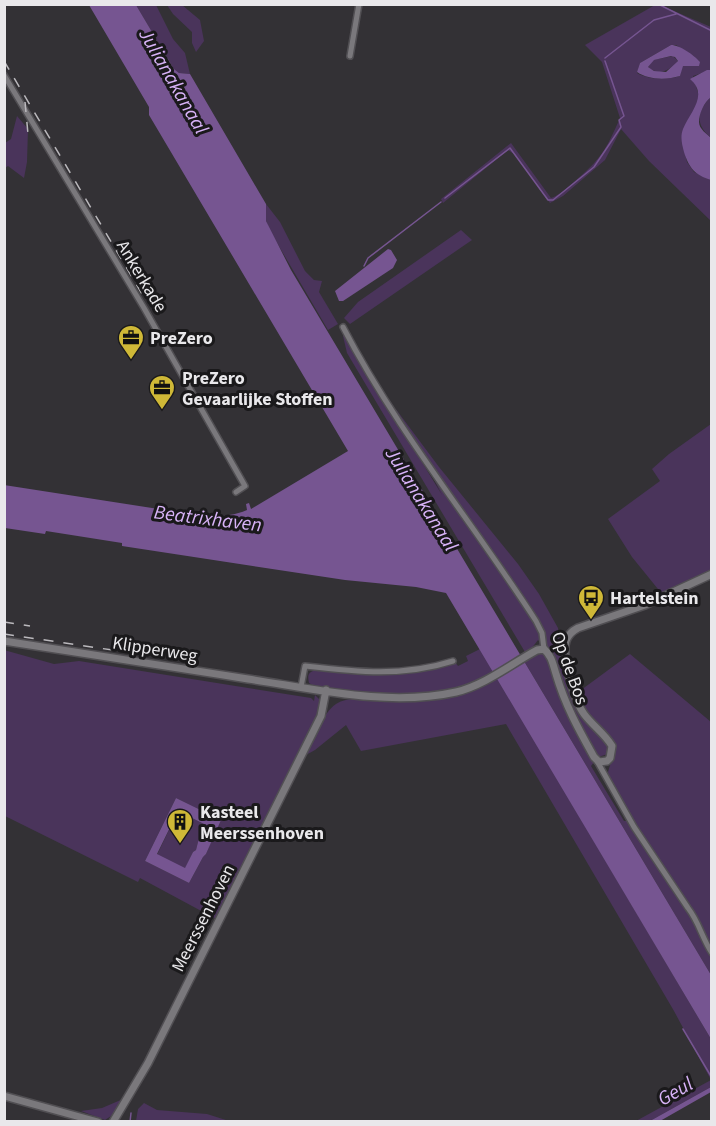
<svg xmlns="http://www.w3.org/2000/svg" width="716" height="1126" font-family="'Source Sans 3',sans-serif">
	<rect width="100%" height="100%" fill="#333135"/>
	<path fill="#4a345b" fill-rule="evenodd" d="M136,5H156L173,39L185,53L190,74L179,73L174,69Z
		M167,5H182L200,20L204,41L196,52L192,43V32L173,14Z
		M655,5H660L711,27V70L693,76L699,96L696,108L687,122L685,153L687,162L694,172L711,180V221L649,161L621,129L605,160L563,196L550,203L514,154L508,150L443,203L441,199L511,143L551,198C560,195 567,188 574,182C601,159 606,150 620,118L602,62L585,45ZM671,45H676L691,55L693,66H682L680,76C666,80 649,80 637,73L640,63Z
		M673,56L678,61C669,70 660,77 648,67L653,60Z
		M710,97H711V138C695,124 697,113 710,97Z
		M17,116L28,129L27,162L24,178L8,166L5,168V143L11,139Z
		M266,204L280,222L305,271L314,280L322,281L319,292L338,324L328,330L270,231L266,221Z
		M461,230L472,240L350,324L344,318L358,302Z
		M344,334L442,495L416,444L395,408L439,467L518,564L539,594L558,628L566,676L572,696L581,717L608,745V754L598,757L591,766L624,821H633L609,780L608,772L614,752L583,708L577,693L630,654L711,722V975L524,661L540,651C550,659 551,672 556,684C559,662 553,654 538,640L531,649L525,652L347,353L343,336Z
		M711,424V570L662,594L632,557L608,519L660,481L652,469L669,454Z
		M480,649L494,671C439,704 374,695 314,686L309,683C308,678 307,673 313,671C320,667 345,673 354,674C389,675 422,674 455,662L458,666L468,661L466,656Z
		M4,650L54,664L79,661L311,698L314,701L315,695L319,699L321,709L218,920L140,878L138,882L5,816ZM176,798L220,820L206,854L203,857L189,883L145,861Z
		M497,677L711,1039V1080L674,1011L506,724L361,751L346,725L315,750L306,755C313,741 323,712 336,704C351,694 377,702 395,702C438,701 459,698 497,677Z
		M178,811L206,825L198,842L196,850L193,852L185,869L157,855Z
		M711,1080V1087L650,1121H636Z
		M123,1099L111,1116L105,1120L81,1111L102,1108Z
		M144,1103L157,1110L207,1114L229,1121H136L138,1109Z"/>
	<path fill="#765591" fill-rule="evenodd" d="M89,5H136L174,69L179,73L190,74L266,204V221L291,270L711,975V1039L446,593L416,587L345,580L122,546V543L46,531L45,534L5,528L4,485L210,517C223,516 236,515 247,510L246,504L249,503L251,509L348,451L149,115V107Z
		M671,45C680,45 694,55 700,62L699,66H683L680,76C666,80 649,80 637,72L640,63ZM671,56L675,57L678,61L666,72L654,71L648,67L654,60Z
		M707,70H711V97C704,102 699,114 699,122C699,129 707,134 711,138V180C695,175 689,168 684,152C682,144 680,137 683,129C690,112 709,95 690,79Z
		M388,249L391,250L397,260L393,268L343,301H339L335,291Z
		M176,798L221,820L206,854L203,857L189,883L145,861ZM178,811L206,825L198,842L196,850L193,852L185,868L157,854Z
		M711,1087V1092L660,1121H650Z"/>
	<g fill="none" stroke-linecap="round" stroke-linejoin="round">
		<path stroke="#765591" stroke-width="1.5" d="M658,4L712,31
			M605,58L654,20L676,14
			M445,198L510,148L548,200H553L594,167L621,127L619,120L624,116L605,61
			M364,266L368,258L441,202
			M683,1029L712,1078
			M130,1122L131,1113"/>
		<defs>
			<path id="minor" d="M350,56L359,4
				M4,75L144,308L245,486L236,492
				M343,327C397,431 473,523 536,621L542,633L544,649
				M301,687L305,666C357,672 403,677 453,661
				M597,761L634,827L688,908C699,922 702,938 712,953"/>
			<path id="tertiary" d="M4,641C86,654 167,666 248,679C315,689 389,707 456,692C485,685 511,664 537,650L544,649C552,656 553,665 556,674C565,705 579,730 594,757L599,762L607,761L610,758L612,746C605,734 593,726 584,714C575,702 561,656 566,641C568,635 572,631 578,628L645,605L712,574
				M4,1096L98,1122
				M113,1122L148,1063L321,716L326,690"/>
		</defs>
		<use href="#minor" stroke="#514f53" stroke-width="8"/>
		<use href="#tertiary" stroke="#514f53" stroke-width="10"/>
		<use href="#minor" stroke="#7a787c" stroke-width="5"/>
		<use href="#tertiary" stroke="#7a787c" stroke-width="7"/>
		<path stroke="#bbb9bd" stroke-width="1.5" stroke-dasharray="10 10" stroke-linecap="butt" d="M4,61L145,299
			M25,102L28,134
			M4,622L30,626
			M4,634L119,651"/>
	</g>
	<defs>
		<symbol id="office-pin" viewBox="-11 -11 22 30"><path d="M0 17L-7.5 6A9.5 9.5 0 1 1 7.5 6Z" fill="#cfb837" stroke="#1a191b"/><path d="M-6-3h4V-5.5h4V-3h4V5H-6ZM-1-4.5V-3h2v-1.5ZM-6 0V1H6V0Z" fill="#111"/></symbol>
		<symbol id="bus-pin" viewBox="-11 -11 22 30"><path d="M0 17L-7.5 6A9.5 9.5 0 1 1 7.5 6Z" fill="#cfb837" stroke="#1a191b"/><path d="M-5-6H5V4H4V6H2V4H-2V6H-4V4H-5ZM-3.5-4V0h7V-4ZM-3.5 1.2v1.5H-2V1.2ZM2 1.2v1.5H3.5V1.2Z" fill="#111"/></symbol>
		<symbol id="building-pin" viewBox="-11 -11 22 30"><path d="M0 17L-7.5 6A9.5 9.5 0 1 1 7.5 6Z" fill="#cfb837" stroke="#1a191b"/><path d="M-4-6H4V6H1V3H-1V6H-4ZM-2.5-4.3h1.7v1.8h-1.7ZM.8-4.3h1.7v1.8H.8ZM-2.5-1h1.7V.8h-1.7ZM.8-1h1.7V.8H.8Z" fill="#111"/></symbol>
	</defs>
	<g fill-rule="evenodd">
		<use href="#office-pin" x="116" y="323" width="30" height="40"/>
		<use href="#office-pin" x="147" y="373" width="30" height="40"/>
		<use href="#bus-pin" x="576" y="583" width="30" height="40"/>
		<use href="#building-pin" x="165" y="807" width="30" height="40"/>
	</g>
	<g text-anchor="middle" stroke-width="6" stroke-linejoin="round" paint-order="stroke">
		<g font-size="18" fill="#e9e8eb" stroke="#1a191b">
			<text transform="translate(142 276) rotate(59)" y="6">Ankerkade</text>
			<text transform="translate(155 649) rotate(9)" y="6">Klipperweg</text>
			<text transform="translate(570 668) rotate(70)" y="6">Op de Bos</text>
			<text transform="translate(203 918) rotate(-63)" y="6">Meerssenhoven</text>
		</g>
		<g font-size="18" font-weight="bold" fill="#e9e8eb" stroke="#1a191b" text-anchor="start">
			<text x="150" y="344">PreZero</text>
			<text x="182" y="384">PreZero<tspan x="182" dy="21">Gevaarlijke Stoffen</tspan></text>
			<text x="610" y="604">Hartelstein</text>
			<text x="200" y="818">Kasteel<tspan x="200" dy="21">Meerssenhoven</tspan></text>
		</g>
		<g font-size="20" font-style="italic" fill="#d8b3f8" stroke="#1a191b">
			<text transform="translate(174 81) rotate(60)" y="7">Julianakanaal</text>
			<text transform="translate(422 499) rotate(58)" y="7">Julianakanaal</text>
			<text transform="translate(208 518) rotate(7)" y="7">Beatrixhaven</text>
			<text transform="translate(675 1091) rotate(-30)" y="7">Geul</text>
		</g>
	</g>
	<rect width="716" height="1126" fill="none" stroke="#e9e8eb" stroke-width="12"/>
</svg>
